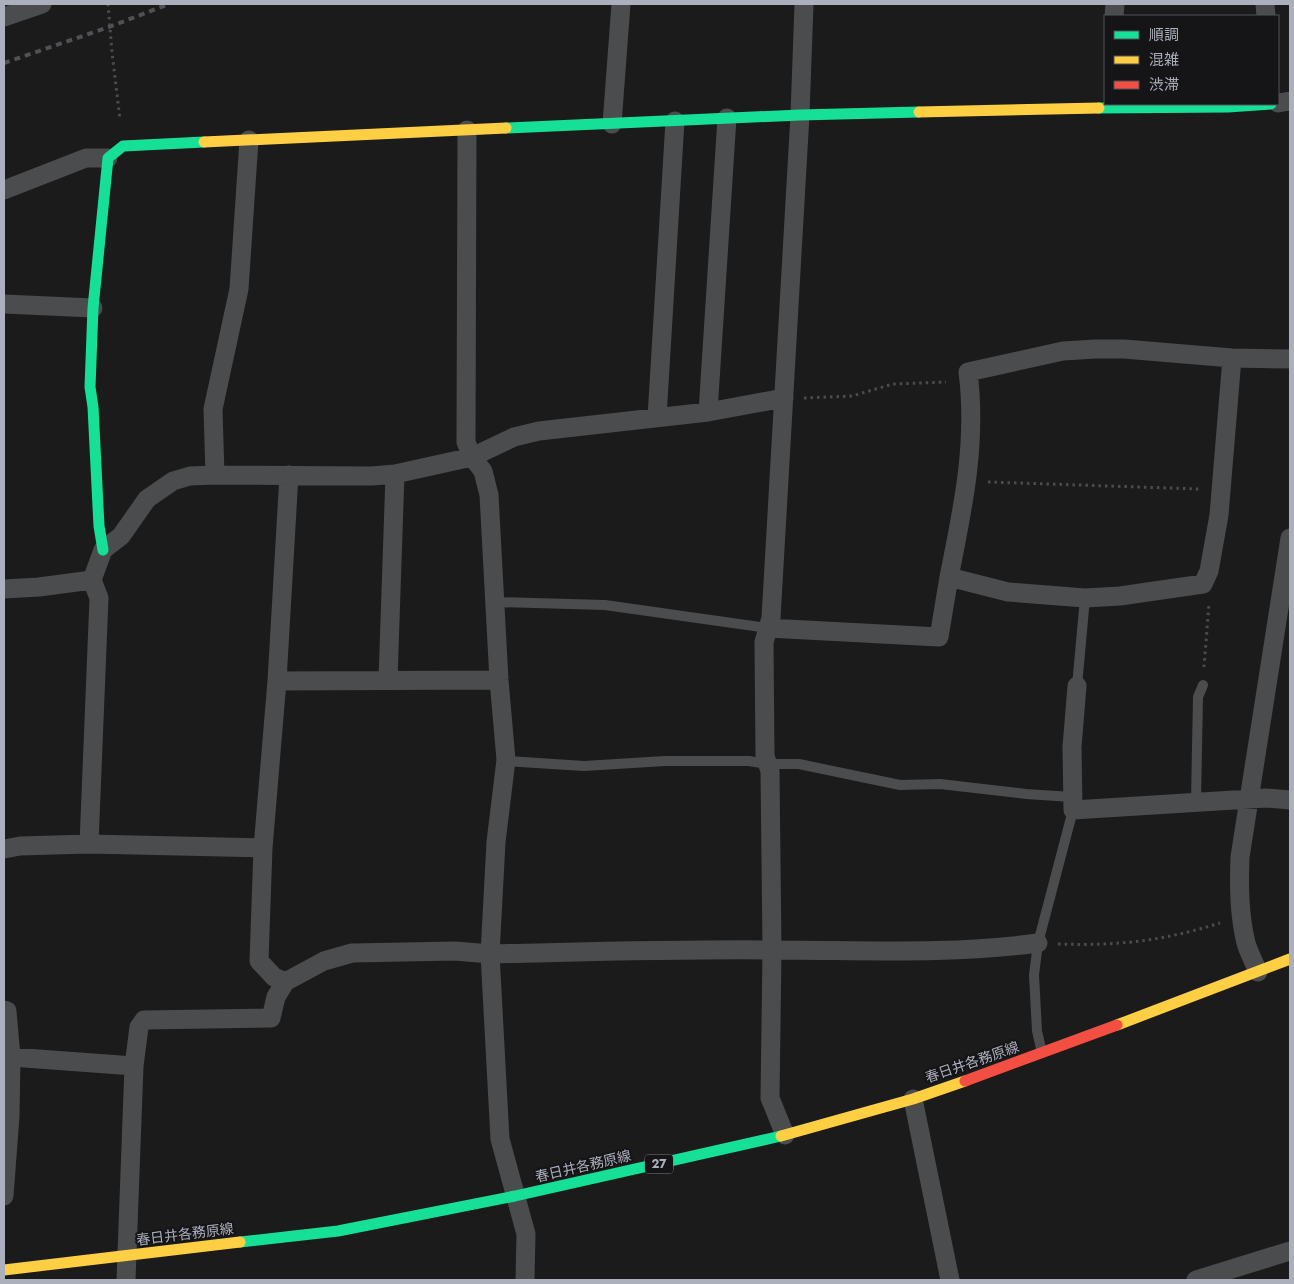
<svg xmlns="http://www.w3.org/2000/svg" width="1294" height="1284" font-family="Jost,'Noto Sans JP',sans-serif">
	<rect width="100%" height="100%" fill="#1b1b1b"/>
	<g fill="none" stroke-linecap="round" stroke-linejoin="round">
		<path stroke="#4c4c50" stroke-width="3" stroke-dasharray="2.5 4" stroke-linecap="butt" d="M108,4L112,52L120,120
			M804,398L852,396L893,384L946,382
			M988,482L1199,489
			M1204,667L1209,604
			M1058,944C1119,946 1162,941 1220,923"/>
		<path stroke="#4b4c4e" stroke-width="10" d="M495,602L605,605L768,628
			M1077,686L1085,598
			M506,761L584,766L665,761H749L767,764H799L900,785L940,784L1026,794L1072,797
			M1196,801L1198,697L1203,685
			M1042,1053L1037,1031L1034,975L1038,943L1073,810"/>
		<path stroke="#4b4c4e" stroke-width="19" d="M1265,4L1266,16
			M1114,16L1115,4
			M4,17L42,4
			M1278,103L1290,101
			M612,124L621,4
			M467,130L466,442L472,457L483,471L489,495L499,680L506,760L496,842L490,954L500,1139L526,1234L525,1280
			M4,190L86,158H108
			M4,304L93,308
			M708,412L727,118
			M657,417L675,121
			M215,475L213,409L239,289L249,140
			M949,577C963,508 977,442 968,372L1063,351L1096,349H1124L1232,358L1290,359
			M92,580L103,550L121,536L147,499L173,481L190,476L215,475L372,476L395,474L472,457L514,437L539,431L708,412L784,398
			M4,589L39,587L92,580L99,598L89,844L20,846L4,849
			M768,628L939,637L949,577L1008,592L1085,598L1120,596L1203,584L1209,571L1219,515L1232,358
			M388,680L395,474
			M277,681L499,680
			M1077,686L1072,747L1073,810L1266,798L1290,800
			M89,844L263,848
			M1258,972C1254,962 1249,953 1246,943C1239,914 1239,886 1240,857L1290,538
			M285,982L274,977L259,961L263,848L277,681L289,475
			M4,1010L7,1011L11,1057L10,1116L4,1196
			M11,1057L134,1066
			M913,1099L950,1280
			M785,1135L770,1098L772,950L770,771L765,756L764,642L771,618L800,115L804,4
			M126,1280L134,1066L139,1027L144,1020L271,1018L276,997L285,982L324,961L352,953L455,951L490,954C585,952 679,949 774,950C862,950 950,955 1038,943
			M1196,1280L1290,1251"/>
		<path stroke="#16e098" stroke-width="11" d="M1099,108L1228,107L1271,104
			M506,128L800,115L919,112
			M103,550L99,526L93,407L90,387L93,308L108,158L123,146L204,142
			M240,1242L338,1231L515,1196L781,1136"/>
		<path stroke="#ffcf43" stroke-width="11" d="M919,112L1099,108
			M204,142L506,128
			M1117,1025L1290,959
			M781,1136L913,1099L965,1081
			M4,1270L240,1242"/>
		<path stroke="#f24e42" stroke-width="11" d="M965,1081L1117,1025"/>
		<path stroke="#505154" stroke-width="4" stroke-dasharray="6 5" stroke-linecap="butt" d="M4,63L109,27L169,4"/>
	</g>
	<g text-anchor="middle" stroke-width="4" stroke-linejoin="round" paint-order="stroke">
		<rect fill="#151517" stroke="#7f818a" stroke-width="1" x="645" y="1154.5" width="28" height="19" rx="4"/>
		<g font-size="12" font-weight="bold" fill="#acafbc">
			<text x="659" y="1168">27</text>
		</g>
		<g font-size="14" fill="#acafbc" stroke="#151517">
			<text transform="translate(972 1062) rotate(-19)" y="5">春日井各務原線</text>
			<text transform="translate(583 1166) rotate(-13)" y="5">春日井各務原線</text>
			<text transform="translate(185 1234) rotate(-7)" y="5">春日井各務原線</text>
		</g>
	</g>
	<rect width="1294" height="1284" fill="none" stroke="#acafbc" stroke-width="10"/>
	<rect x="1104" y="15" width="175" height="90" fill="#151517" stroke="#515359"/>
	<rect x="1114" y="31" width="25" height="8" fill="#16e098" stroke="#515359"/>
	<text x="1149" y="40" font-size="15" fill="#acafbc">順調</text>
	<rect x="1114" y="56" width="25" height="8" fill="#ffcf43" stroke="#515359"/>
	<text x="1149" y="65" font-size="15" fill="#acafbc">混雑</text>
	<rect x="1114" y="81" width="25" height="8" fill="#f24e42" stroke="#515359"/>
	<text x="1149" y="90" font-size="15" fill="#acafbc">渋滞</text>
</svg>
